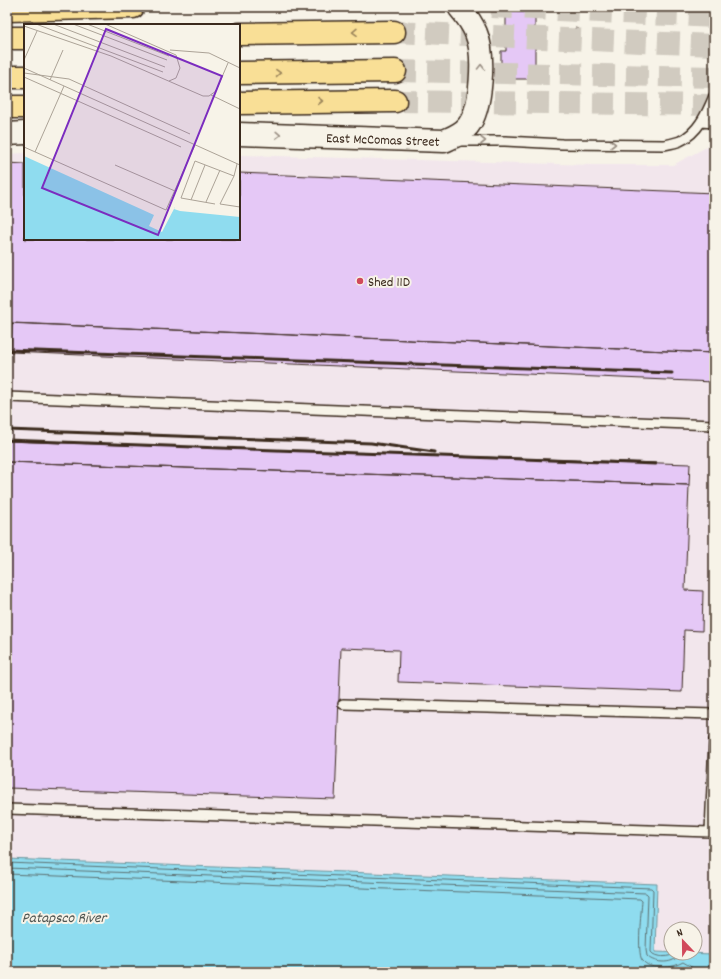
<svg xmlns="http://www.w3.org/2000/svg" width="721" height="979" font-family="Dekko,sans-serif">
	<rect width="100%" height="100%" fill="#f7f3e8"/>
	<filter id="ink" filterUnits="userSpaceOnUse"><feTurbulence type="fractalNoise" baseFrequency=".025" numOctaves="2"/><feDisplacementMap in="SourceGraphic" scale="8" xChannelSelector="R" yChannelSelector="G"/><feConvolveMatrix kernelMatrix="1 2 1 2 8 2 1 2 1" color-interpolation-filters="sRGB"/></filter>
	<g filter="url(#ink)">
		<path fill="#f2e6ec" d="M714,143V954L693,953H695V929H671V952H655L657,884L7,859V154L25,153V239H239V155L593,165H673Z"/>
		<path fill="#8fdcef" stroke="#6d959b" d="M7,859L657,884L655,952L714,954V972H7Z"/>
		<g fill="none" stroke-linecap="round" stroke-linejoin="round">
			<path stroke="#5d7172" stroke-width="1" d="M7,863L651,888L653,890L651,952C655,958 670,958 675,953
				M7,868L646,893L648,895L646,950L647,956C654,964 676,965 680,953
				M7,874L640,899L642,901C641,913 637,952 642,960C647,966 652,967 659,967C669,967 674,967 683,962L693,968L714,969"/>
		</g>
		<path fill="#e5c8f6" stroke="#3b2a1e" d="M506,12H535V79H501V51H506Z
			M575,28L579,29L578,37H574Z
			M574,39H578V47H574Z
			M7,163L25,164V239H239V173L714,193V353L7,323Z
			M12,323L714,353V382L11,352Z
			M7,441L690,464L689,485L7,462Z
			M7,462L689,485L685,590L703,591L702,631L684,630L682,692L398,682L399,650L341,648L335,799L7,788Z"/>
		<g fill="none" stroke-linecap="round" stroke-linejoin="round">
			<path stroke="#d1cbc0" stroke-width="22" stroke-dasharray="22 11" stroke-linecap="butt" d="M491,7L714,17
				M394,32L714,45
				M395,71L714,77
				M395,101L714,105"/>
			<defs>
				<path id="lane" d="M701,122L714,123
					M457,141H505L562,144L664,145C669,144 675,143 680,141C698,133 707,113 714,96
					M7,397L714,425
					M343,704L714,714
					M7,809L710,832L714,740"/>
				<g id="secondary">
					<path d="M7,134L25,133"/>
					<path id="s1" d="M239,134L444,141C453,137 462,134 468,126C482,108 485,54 476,33C472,23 465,14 459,7"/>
				</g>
				<path id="highway" d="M7,10L133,7
					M239,34L394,32
					M7,38H25
					M239,73L395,71
					M7,77H25
					M239,103L395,101
					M7,107H25"/>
			</defs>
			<use href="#lane" stroke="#3b2a1e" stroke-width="12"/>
			<use href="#secondary" stroke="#3b2a1e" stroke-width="25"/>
			<use href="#highway" stroke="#3b2a1e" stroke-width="25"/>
			<use href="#lane" stroke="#f7f3e8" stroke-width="9"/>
			<use href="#secondary" stroke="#f7f3e8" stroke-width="22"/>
			<use href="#highway" stroke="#f9df96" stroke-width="22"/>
			<path stroke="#3b2a1e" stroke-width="3" d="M7,350L672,373
				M7,430L371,443L434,452
				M7,440L656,464"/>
		</g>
		<defs><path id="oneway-chevron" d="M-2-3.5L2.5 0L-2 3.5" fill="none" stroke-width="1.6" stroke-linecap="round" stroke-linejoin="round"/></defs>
		<g stroke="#9a845a">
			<use href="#oneway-chevron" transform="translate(355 32) rotate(179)"/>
			<use href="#oneway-chevron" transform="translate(278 73) rotate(-1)"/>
			<use href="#oneway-chevron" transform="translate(320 101)"/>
		</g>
		<g stroke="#998e83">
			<use href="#oneway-chevron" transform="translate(481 67) rotate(-89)"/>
			<use href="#oneway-chevron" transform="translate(278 135) rotate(2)"/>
			<use href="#oneway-chevron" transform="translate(483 141)"/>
			<use href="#oneway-chevron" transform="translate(613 144)"/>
		</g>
	</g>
	<circle fill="#d1495b" stroke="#f7f3e8" stroke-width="1.5" cx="360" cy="281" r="4"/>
	<g text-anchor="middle" stroke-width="4" stroke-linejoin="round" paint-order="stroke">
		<g font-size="14" fill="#3b2a1e" stroke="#f7f3e8">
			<text dy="5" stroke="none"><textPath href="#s1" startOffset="144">East McComas Street</textPath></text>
		</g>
		<g font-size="14" fill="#3b2a1e" stroke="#f7f3e8" text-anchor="start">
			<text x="368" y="286">Shed 11D</text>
		</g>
		<g font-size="15" font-style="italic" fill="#505652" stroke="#f7f3e8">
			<text x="64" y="922">Patapsco River</text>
		</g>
	</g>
	<g transform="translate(24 24)">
		<rect width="216" height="216" fill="#f7f3e8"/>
		<path d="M0,132L130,191L125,202L138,208L151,183L216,191V216H0Z" fill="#8fdcef"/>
		<path d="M152,181L216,189V193L156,187L150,185Z" fill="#f7f3e8"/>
		<path fill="none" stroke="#aca397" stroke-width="1" d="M12,0L139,48M29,0L141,43M49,0L143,36M63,0L145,32M81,0L152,31L156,44L152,54L145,57M0,2L87,32L179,72H185L192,67L204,39M146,26L185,29L216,44M0,36L13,7M0,44L216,141M0,49L45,55L166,110M0,53L157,123M26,56L39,26M187,71L216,85M0,123L142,186L171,121M11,128L40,62M91,141L151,167M210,152L196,180L216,183M167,176L181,141M182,178L196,146M191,180L157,174L171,137L210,152L213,140"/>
		<path fill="#7b2cbf" fill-opacity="0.15" stroke="#7b2cbf" stroke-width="2" d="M82,5L198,52L134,211L18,164Z"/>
		<rect width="216" height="216" fill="none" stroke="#3b2a1e" stroke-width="2"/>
	</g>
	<rect width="721" height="979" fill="none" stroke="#f7f3e8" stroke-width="24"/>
	<rect x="12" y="12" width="697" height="955" fill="none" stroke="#3b2a1e" stroke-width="1.5" filter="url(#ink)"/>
	<g transform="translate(683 941) rotate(338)"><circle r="19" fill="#f7f3e8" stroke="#aca397"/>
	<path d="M0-3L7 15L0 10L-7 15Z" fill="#d1495b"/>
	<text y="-6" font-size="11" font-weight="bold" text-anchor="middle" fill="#3b2a1e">N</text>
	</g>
</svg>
